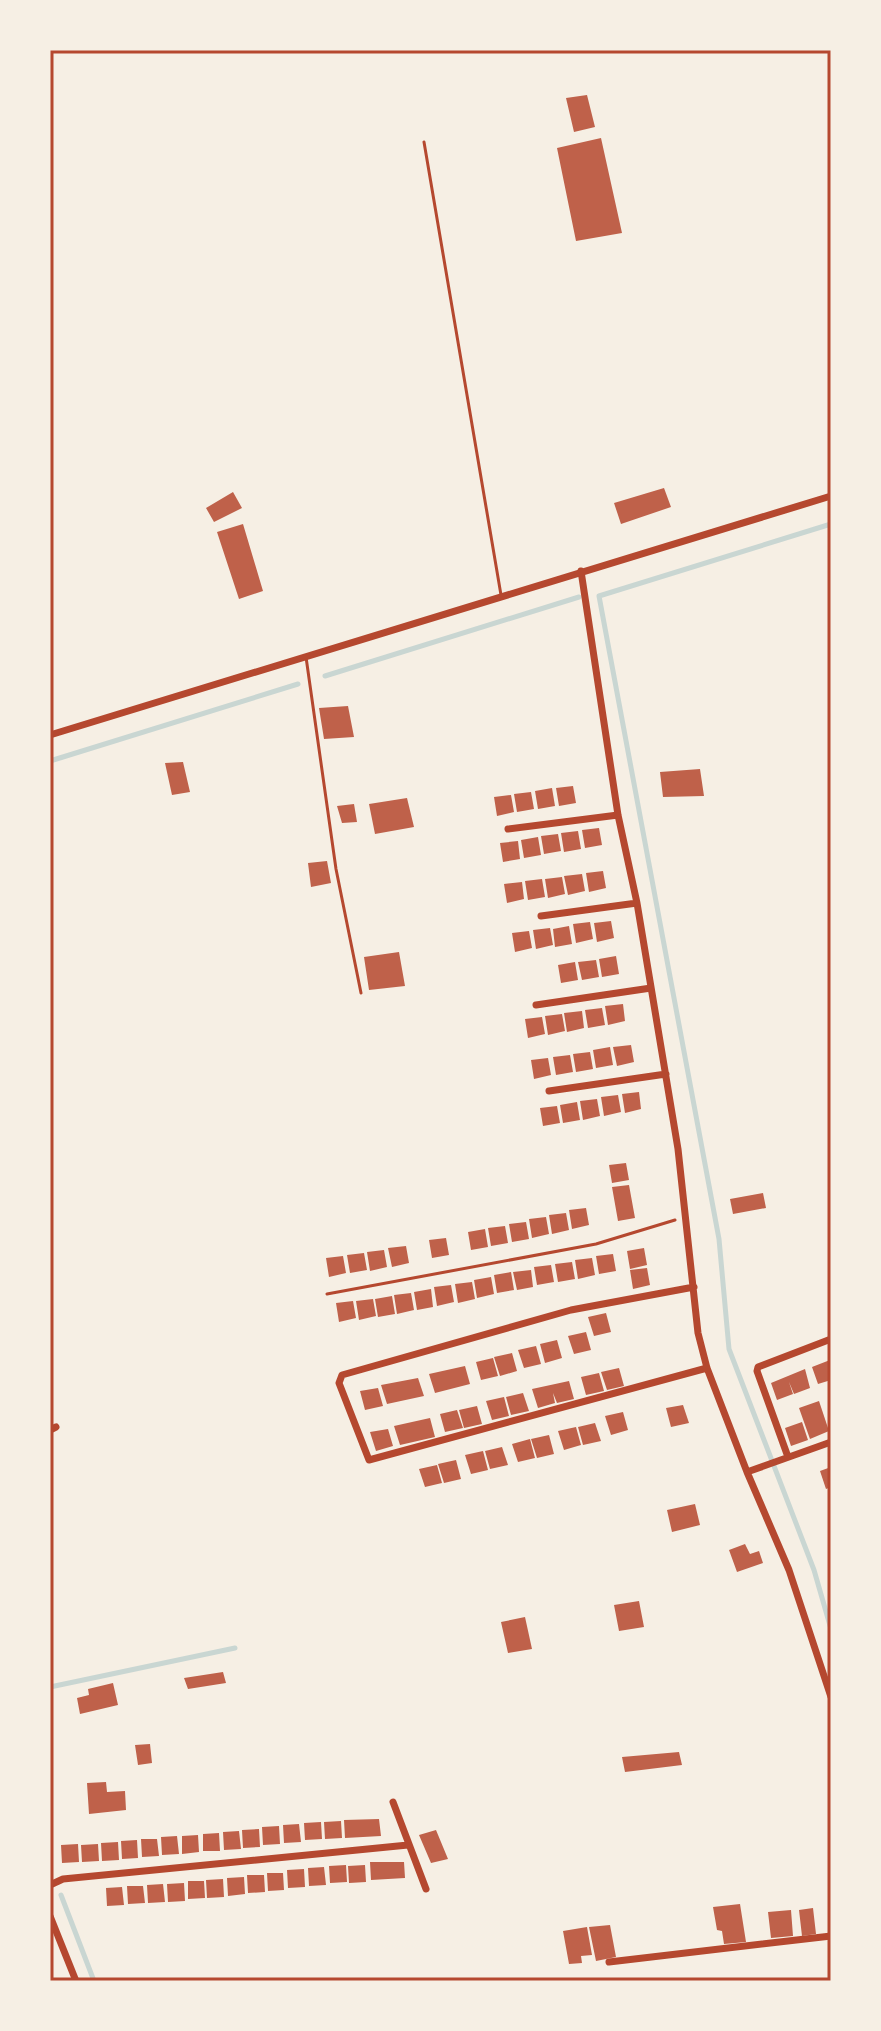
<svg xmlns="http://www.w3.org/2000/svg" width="881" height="2031" font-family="'Noto Serif',serif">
	<rect width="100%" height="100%" fill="#f6efe4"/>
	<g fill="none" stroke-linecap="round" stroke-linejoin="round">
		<path stroke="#c9d6d2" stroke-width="5" d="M831,524L599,596L719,1239L729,1349L814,1570L831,1629
			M325,676L579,597
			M50,761L298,684
			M50,1687L235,1648
			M61,1895L94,1981"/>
	</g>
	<path fill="#bf614a" d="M587,95L595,127L574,132L566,98Z
		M601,138L622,233L576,241L557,148Z
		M664,488L671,507L621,524L614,503Z
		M233,492L242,508L214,522L206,508Z
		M243,524L263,591L239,599L217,532Z
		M348,706L354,737L324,739L319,708Z
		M183,762L190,792L172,795L165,763Z
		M700,769L704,796L663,797L660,772Z
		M573,786L576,803L559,806L556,788Z
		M552,788L555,806L538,809L535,791Z
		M531,792L534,809L517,812L514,794Z
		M511,795L514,812L497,816L494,797Z
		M407,798L414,827L375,834L369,804Z
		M354,804L357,822L342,823L337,806Z
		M599,828L602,845L585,848L582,830Z
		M578,831L581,849L564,852L561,833Z
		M558,834L561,851L544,854L541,836Z
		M538,837L541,855L524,858L521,840Z
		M518,841L520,859L503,862L500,843Z
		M327,861L331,883L311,887L308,863Z
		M603,871L606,888L589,892L586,873Z
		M582,874L585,891L568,895L564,876Z
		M562,877L565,894L548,898L545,879Z
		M542,879L545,897L528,900L525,881Z
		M522,882L524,899L507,903L504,884Z
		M611,921L614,938L597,942L594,923Z
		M590,922L593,939L576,943L573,924Z
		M569,926L572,944L555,947L553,929Z
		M550,928L553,945L536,949L533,930Z
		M529,931L532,948L515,952L512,933Z
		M399,952L405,986L369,990L364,957Z
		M616,956L619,974L602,977L599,959Z
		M596,960L599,977L582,980L578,962Z
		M575,962L578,980L561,983L558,965Z
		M623,1004L625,1021L608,1025L605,1006Z
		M602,1008L605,1025L588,1028L585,1010Z
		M582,1011L584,1028L567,1032L564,1013Z
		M562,1014L565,1031L548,1035L545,1016Z
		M542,1017L545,1034L528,1038L525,1019Z
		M631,1045L634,1062L617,1066L613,1047Z
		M610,1047L613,1065L596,1068L593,1050Z
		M590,1052L593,1069L576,1072L573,1054Z
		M570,1055L573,1072L556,1075L553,1057Z
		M548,1058L551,1075L534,1079L531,1060Z
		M639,1092L641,1109L625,1113L622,1094Z
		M618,1095L621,1112L604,1116L601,1097Z
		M597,1099L600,1116L583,1120L580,1101Z
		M577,1102L580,1120L563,1123L560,1105Z
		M557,1106L560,1123L543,1126L540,1108Z
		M626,1163L629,1180L612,1183L609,1165Z
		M629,1185L635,1218L618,1221L612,1187Z
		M763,1193L766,1208L733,1214L730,1199Z
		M586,1208L589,1225L572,1229L569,1210Z
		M566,1213L569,1230L552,1234L549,1215Z
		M546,1217L549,1234L532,1238L529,1219Z
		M526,1222L529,1239L512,1242L509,1224Z
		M505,1226L508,1243L491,1246L488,1228Z
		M485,1229L488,1247L471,1250L468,1232Z
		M446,1238L449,1255L432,1258L429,1240Z
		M406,1246L409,1263L392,1267L388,1248Z
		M644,1248L647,1265L630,1269L627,1251Z
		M384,1250L387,1267L370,1271L367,1252Z
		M364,1253L367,1270L350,1273L347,1255Z
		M613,1254L616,1271L599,1274L596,1256Z
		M343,1256L346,1273L329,1277L326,1258Z
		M592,1258L595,1275L578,1279L575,1260Z
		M572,1262L575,1279L558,1282L555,1264Z
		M551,1265L554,1282L537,1285L534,1267Z
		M647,1268L650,1285L633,1289L630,1270Z
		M531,1270L533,1287L517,1290L513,1272Z
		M511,1272L514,1290L497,1293L494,1275Z
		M491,1277L494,1294L477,1298L474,1280Z
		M472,1282L475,1299L458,1303L455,1284Z
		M451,1285L454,1302L437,1306L434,1287Z
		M431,1289L433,1307L417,1310L414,1292Z
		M411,1293L414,1310L397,1314L394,1295Z
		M392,1296L395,1314L378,1317L375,1299Z
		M373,1299L376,1316L359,1320L356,1301Z
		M353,1301L356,1318L339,1322L336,1303Z
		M606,1313L611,1332L594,1336L588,1317Z
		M586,1332L591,1350L574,1354L568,1336Z
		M557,1340L562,1358L545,1363L540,1344Z
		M536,1346L541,1364L524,1368L518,1350Z
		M512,1353L517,1371L500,1376L494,1357Z
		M493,1358L498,1376L481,1380L476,1362Z
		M830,1360L831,1380L818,1384L812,1367Z
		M465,1366L470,1384L435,1393L429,1374Z
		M619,1368L624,1386L607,1390L601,1372Z
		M805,1369L810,1388L794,1394L789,1382L793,1394L777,1400L771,1383Z
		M599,1373L604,1391L586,1395L581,1377Z
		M418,1378L424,1396L387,1404L381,1385Z
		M569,1381L574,1399L557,1403L553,1393L555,1403L538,1408L532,1389Z
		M378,1388L383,1406L365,1410L360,1391Z
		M523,1393L529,1411L511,1415L506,1397Z
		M504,1397L509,1416L492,1420L486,1401Z
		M819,1401L829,1431L810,1439L799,1408Z
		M683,1405L689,1423L671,1427L666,1408Z
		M477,1406L482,1424L464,1428L459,1410Z
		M457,1410L463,1428L445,1432L440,1414Z
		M623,1412L628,1430L611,1435L605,1416Z
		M430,1418L435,1437L400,1445L394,1426Z
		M802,1422L808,1440L791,1446L785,1428Z
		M595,1423L601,1441L583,1445L578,1427Z
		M576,1427L581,1445L564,1450L558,1431Z
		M388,1429L393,1446L376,1451L370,1432Z
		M549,1435L554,1454L537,1458L531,1439Z
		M530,1439L535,1458L518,1462L512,1444Z
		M502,1447L508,1465L490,1469L485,1451Z
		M483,1451L488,1470L471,1474L465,1455Z
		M456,1460L461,1479L444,1483L438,1464Z
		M437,1465L442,1483L425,1487L419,1469Z
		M831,1467V1487L826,1489L820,1471Z
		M695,1504L700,1525L672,1532L667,1510Z
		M745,1544L750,1554L759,1551L763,1563L737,1572L729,1550Z
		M639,1601L644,1627L619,1631L614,1605Z
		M525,1617L532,1649L508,1653L501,1622Z
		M223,1672L226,1683L188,1689L184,1678Z
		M113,1683L118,1705L80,1714L77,1698L89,1695L88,1689Z
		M150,1744L152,1763L138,1765L135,1745Z
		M679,1752L682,1765L625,1772L622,1757Z
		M106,1782L107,1792L125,1791L126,1810L89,1814L87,1783Z
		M379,1819L381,1836L345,1838L344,1820Z
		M341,1821L342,1838L325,1839L324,1822Z
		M321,1822L322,1839L305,1840L304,1823Z
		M299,1824L301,1842L284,1843L283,1825Z
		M279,1826L280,1844L263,1845L262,1827Z
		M259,1829L260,1847L243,1848L242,1830Z
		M436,1830L448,1859L431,1863L419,1835Z
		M239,1831L241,1849L224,1850L223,1832Z
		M219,1833L220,1851H203V1834Z
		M198,1835L199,1852L182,1854V1836Z
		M177,1836L179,1854L162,1855L161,1837Z
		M141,1839H157L159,1856L142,1857Z
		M137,1840L138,1858L122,1859L121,1841Z
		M118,1842L119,1860L102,1861L101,1843Z
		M78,1844L79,1862L62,1863L61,1845Z
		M98,1844L99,1861L82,1862L81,1845Z
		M370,1862H404L405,1878L371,1880Z
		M346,1865L347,1882L330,1883L329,1866Z
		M365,1865L366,1882L349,1883L348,1866Z
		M324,1867L326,1885L309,1886L308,1868Z
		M304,1869L305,1887L288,1888L287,1870Z
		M267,1873H283L284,1890L268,1891Z
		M247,1875H264L265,1892L248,1893Z
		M244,1877L245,1894L228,1896L227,1878Z
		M223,1879L224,1897L207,1898L206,1880Z
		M188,1881H204L205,1898L188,1899Z
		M184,1883L185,1901L168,1902L167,1884Z
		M163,1884L165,1902L148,1903L147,1885Z
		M127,1886H143L145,1903L128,1904Z
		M122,1887L124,1905L107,1906L106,1888Z
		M740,1904L746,1942L724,1944L722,1931L717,1930L713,1907Z
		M813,1908L816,1934L802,1936L799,1910Z
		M791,1910L793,1936L771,1938L768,1912Z
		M610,1925L616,1957L596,1961L589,1927Z
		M587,1927L592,1955L581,1956L582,1963L569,1964L563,1931Z"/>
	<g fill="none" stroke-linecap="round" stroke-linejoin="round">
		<path stroke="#b5482f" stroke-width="3" d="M327,1294L596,1244L675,1220"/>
		<path stroke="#b5482f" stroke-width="3" d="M424,142L501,595
			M306,657L336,869L361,993"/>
		<path stroke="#b5482f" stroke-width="7" d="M581,571L618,815L637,903L678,1149L698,1333L707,1368L747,1472L789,1570L831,1697
			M50,735L831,496
			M508,829L618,815
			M541,916L637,903
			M536,1005L651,988
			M549,1091L666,1074
			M694,1287L571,1310L342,1375L339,1383L369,1460L707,1368
			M50,1430L56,1427
			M788,1457L757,1371L758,1367L831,1339
			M747,1472L831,1442
			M393,1802L426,1889
			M50,1885L63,1879L408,1845
			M50,1916L76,1981
			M609,1962L831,1936"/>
	</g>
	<rect width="881" height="2031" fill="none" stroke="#f6efe4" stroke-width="104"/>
	<rect x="52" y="52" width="777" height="1927" fill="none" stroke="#b5482f" stroke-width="3"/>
</svg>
